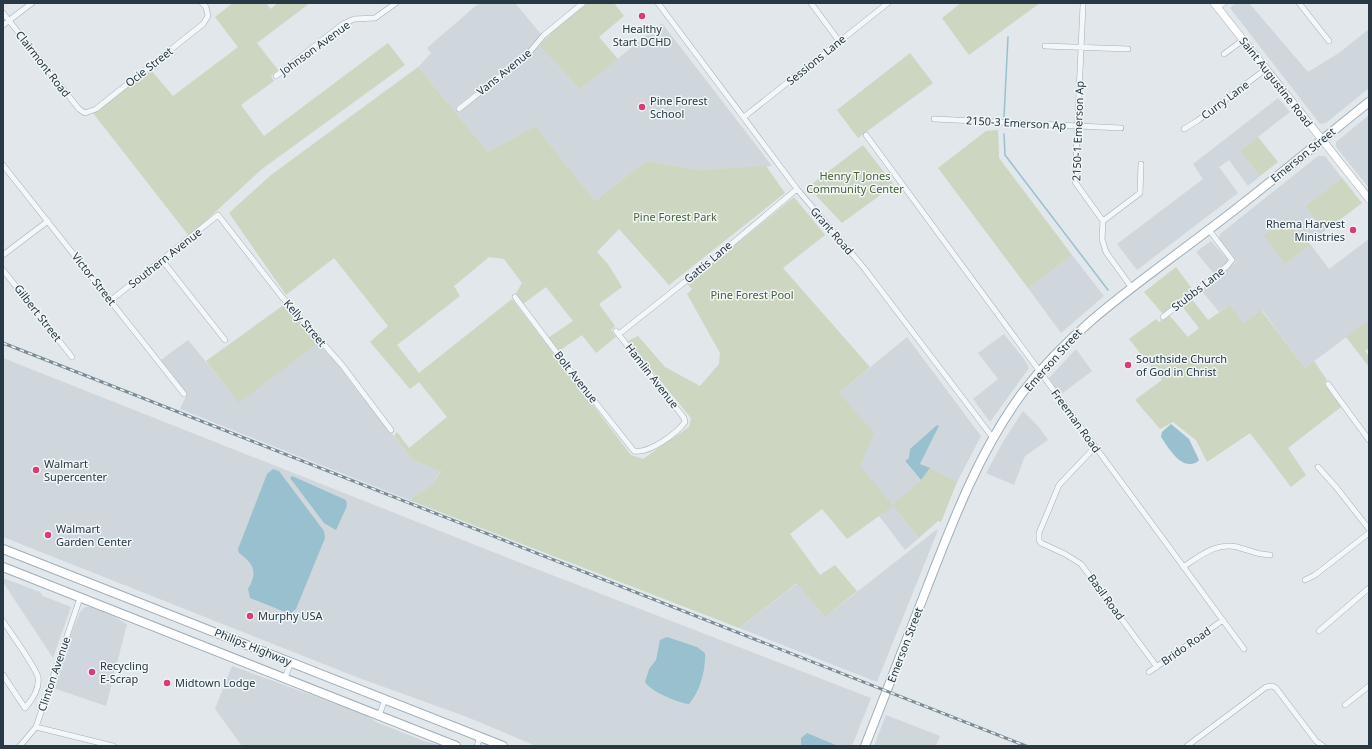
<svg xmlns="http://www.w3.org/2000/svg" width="1372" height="749" font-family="'Noto Sans',sans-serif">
	<rect width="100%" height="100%" fill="#e1e7eb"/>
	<path fill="#cfd7dd" d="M479,3H515L541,34L530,48L456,107L459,111L539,46L580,89L662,23L772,166L698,170L646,161L595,201L535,126L488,152L418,67L431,53L427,48Z
		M1235,3H1249L1308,72L1339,53L1369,29V88L1326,123L1320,124L1230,8Z
		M1278,98L1290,112L1240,151L1260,176L1248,186L1229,160L1219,167L1238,193L1137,270L1117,244L1203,179L1193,164Z
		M1369,115V188L1336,147V142Z
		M1318,156H1325L1342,178L1305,206L1325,231L1309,243L1285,220V264L1311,245L1329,269L1369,239V320L1305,368L1262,310L1244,323L1230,305L1219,312L1201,290L1236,262L1219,238L1220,234Z
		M1211,241L1228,260L1226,265L1214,274L1196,252Z
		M1072,255L1104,296L1061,333L1028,288Z
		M1004,334L1024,359L1029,368L990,422L973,399L998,379L978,353Z
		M907,337L981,436L957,482L920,464L939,426L905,462L921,480L893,506L919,538L905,550L879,516L893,505L859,466L839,393Z
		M188,340L239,402L318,343L339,366L355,388L413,460L441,470L433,484L409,500L180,409L187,394L161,360Z
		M1076,349L1092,371L1060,395L1049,378Z
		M3,358L526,565L871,698L852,746H536L467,717L359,678L3,537Z
		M1023,411L1038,426L1048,440L1025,456L1014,485L986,473L1004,440Z
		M936,530H938L877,682L739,628L798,583L825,617Z
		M3,578L40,592L43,596L71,607L53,658L3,582Z
		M85,607H91L111,615L127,624L106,706L53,688L71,634L80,612Z
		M232,666L367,715L376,722L424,741L443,746H242L215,709Z
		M886,715L940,736L936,746H874Z"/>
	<path fill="#ccd6c1" d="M233,3H266L271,9L277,3H310L257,43L278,70L271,76L274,81L241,105L264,136L388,43L405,65L262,169L189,236L93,113L150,69L173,96L238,47L215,17Z
		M588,3H614L624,16L599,37L618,59L580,89L539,46L554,30Z
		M961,3H1040L969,55L942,18Z
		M910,53L933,83L858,138L837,110Z
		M418,67L488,152L535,126L595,201L646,161L698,170L766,166L785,193L669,285L619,229L597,252L608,264L622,287L599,304L615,326L611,330L616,337L596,353L582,335L559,351L548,338L573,321L546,287L523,304L516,293L522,283L504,259L489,257L454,286L460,296L397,345L419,373L512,299L631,455L643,459L689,427L691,418L628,341L638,336L665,367L700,386L719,364L720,353L687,294L692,289L687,284L794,197L825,235L783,268L870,367L839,393L874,433L860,466L893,505L921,480L930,468L957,482L941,522L938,521L919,538L893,506L847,539L822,509L790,534L820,575L835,565L857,591L825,617L797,583L739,628L409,500L433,484L441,471L413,460L394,436L397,432L409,448L447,417L419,382L410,389L370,342L388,326L334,258L286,295L229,213L271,175Z
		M998,130L999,158L1072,255L1028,288L938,168L986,131Z
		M1258,137L1278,162L1260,176L1240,151Z
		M863,145L894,185L842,223L808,187Z
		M1342,178L1362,203L1325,231L1305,206Z
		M1285,219L1311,245L1285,264L1264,236Z
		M1176,267L1193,290L1163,314L1144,292Z
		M1191,298L1208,320L1230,305L1244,323L1261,310L1305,368L1314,361L1327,380L1324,383L1341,407L1288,448L1306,475L1291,487L1250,433L1207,462L1196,440L1173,422L1160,429L1135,400L1162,380L1129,339L1156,319L1159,322L1169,315L1188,337L1199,328L1181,305Z
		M285,304L318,343L239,403L206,361Z
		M1369,320V348L1365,351L1369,356V367L1346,337Z"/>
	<path fill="#99c0ce" d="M1171,424L1189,439L1199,460L1197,462C1181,471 1169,448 1161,437L1162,432Z
		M937,425L939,426L920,464L930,468L921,480L905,461L909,458L910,449Z
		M273,469L279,471L324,531L325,538L296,609L290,614L250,598L248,589C258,572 254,564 239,553L238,549L267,474Z
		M292,476L346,500L347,506L336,530L324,523L290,478Z
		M667,637L697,647L705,653C706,669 700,692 689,704C678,703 650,691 645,682L649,669L656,660L660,640Z
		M807,733L838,746L801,745V738Z"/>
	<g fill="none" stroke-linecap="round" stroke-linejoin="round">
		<path stroke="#99c0ce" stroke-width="1.5" d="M1004,117L1008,37
			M1004,134L1005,155L1108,290"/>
		<defs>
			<path id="minor" d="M658,3L797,189L864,268L993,438
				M811,3L839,41
				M1299,3L1329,41
				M1083,5L1075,182L1103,221L1102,239L1106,252L1132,288
				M1217,7L1224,3
				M3,13L79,109L85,113L96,109L203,24L208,16L206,7L202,3
				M3,25L32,3
				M1045,46L1128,49
				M1224,54L1243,40
				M276,76L343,24L354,19L375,18L396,3
				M459,109L528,54L544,35L583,3
				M744,117L888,3
				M934,119L1121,128
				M1184,129L1197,121L1266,69
				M866,135L1244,649
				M3,165L184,394
				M1103,221L1140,193L1141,164
				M3,255L48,221
				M162,260L225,340
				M3,270L72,357
				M515,297L569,369L634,451C649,454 676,434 685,422L684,418L616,331
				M110,301L218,215L282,297L342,365L391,430
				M1163,317L1227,266L1232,260L1209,230
				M619,334L716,257L797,189
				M1328,384L1369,440
				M1095,447L1059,485L1039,533V540L1041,543L1065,554L1081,564L1157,667
				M1318,467L1336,487L1369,529
				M1183,567C1200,556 1216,542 1237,547C1248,550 1258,555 1270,555
				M1305,580L1315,575L1369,533
				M3,621C10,632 35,666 38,677C40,688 32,700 25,708L3,675
				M1319,631L1369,588
				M1149,672L1223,620
				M285,678L291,662
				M1345,705L1369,686
				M379,716L385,699
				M36,727L113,746
				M20,746L36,727L80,598
				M477,746L480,737
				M1187,746L1266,687L1272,686L1276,688L1316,741L1323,746"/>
			<path id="secondary" d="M1214,3L1369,199"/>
			<path id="primary" d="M3,549L503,746
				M3,567L456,746
				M865,746C886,692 907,638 928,585C954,518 980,450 1023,392C1073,326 1142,281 1207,231C1262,190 1315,145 1369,102"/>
		</defs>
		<use href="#minor" stroke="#a5afb6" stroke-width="6"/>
		<use href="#secondary" stroke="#a5afb6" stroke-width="8"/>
		<use href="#primary" stroke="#9fafb8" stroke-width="10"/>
		<use href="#minor" stroke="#f4f7f9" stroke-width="5"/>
		<use href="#secondary" stroke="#fff" stroke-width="7"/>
		<use href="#primary" stroke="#fff" stroke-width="8"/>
		<defs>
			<path id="rail" d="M3,343L1026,746"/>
		</defs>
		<use href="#rail" stroke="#798b96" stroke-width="3"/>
		<use href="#rail" stroke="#f1f6f8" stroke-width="1.5" stroke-dasharray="4.5" stroke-linecap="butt"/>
	</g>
	<g fill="#db3b7b" stroke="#f1f6f8" stroke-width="1.5">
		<circle cx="642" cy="16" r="4"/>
		<circle cx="642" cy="107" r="4"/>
		<circle cx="1353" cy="230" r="4"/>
		<circle cx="1128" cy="365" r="4"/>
		<circle cx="36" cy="470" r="4"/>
		<circle cx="48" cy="535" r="4"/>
		<circle cx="250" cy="616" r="4"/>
		<circle cx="92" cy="672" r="4"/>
		<circle cx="167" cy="683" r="4"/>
	</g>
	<g text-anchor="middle" stroke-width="3" stroke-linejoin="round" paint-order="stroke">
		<g font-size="11" fill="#273945" stroke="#f1f6f8" text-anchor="start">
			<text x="642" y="33" text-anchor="middle">Healthy<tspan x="642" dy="13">Start DCHD</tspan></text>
			<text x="650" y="105">Pine Forest<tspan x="650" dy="13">School</tspan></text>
			<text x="1345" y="228" text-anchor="end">Rhema Harvest<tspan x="1345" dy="13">Ministries</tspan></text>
			<text x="1136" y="363">Southside Church<tspan x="1136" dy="13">of God in Christ</tspan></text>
			<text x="44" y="468">Walmart<tspan x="44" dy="13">Supercenter</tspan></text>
			<text x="56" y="533">Walmart<tspan x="56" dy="13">Garden Center</tspan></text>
			<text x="258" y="620">Murphy USA</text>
			<text x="100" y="670">Recycling<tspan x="100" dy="13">E-Scrap</tspan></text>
			<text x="175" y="687">Midtown Lodge</text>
		</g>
		<g font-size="11" fill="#273945" stroke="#f1f6f8">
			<text transform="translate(315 48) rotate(-36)" y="4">Johnson Avenue</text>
			<text transform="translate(816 60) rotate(-39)" y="4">Sessions Lane</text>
			<text transform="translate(43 64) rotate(52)" y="4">Clairmont Road</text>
			<text transform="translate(149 67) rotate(-38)" y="4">Ocie Street</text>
			<text transform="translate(504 72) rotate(-39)" y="4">Vans Avenue</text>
			<text transform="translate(1276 82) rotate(52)" y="4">Saint Augustine Road</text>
			<text transform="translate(1225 100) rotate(-37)" y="4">Curry Lane</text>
			<text transform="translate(1016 123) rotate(3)" y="4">2150-3 Emerson Ap</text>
			<text transform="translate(1078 131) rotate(-88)" y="4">2150-1 Emerson Ap</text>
			<text transform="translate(1303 155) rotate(-39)" y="4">Emerson Street</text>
			<text transform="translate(832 231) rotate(49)" y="4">Grant Road</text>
			<text transform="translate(165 258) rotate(-38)" y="4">Southern Avenue</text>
			<text transform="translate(708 262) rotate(-40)" y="4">Gattis Lane</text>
			<text transform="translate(94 279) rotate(52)" y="4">Victor Street</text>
			<text transform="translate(1198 289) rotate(-38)" y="4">Stubbs Lane</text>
			<text transform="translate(38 313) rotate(52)" y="4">Gilbert Street</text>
			<text transform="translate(305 323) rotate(49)" y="4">Kelly Street</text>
			<text transform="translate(1053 360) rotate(-48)" y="4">Emerson Street</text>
			<text transform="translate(652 376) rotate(52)" y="4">Hamlin Avenue</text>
			<text transform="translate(576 377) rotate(52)" y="4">Bolt Avenue</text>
			<text transform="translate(1076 421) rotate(54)" y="4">Freeman Road</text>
			<text transform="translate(1106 597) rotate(54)" y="4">Basil Road</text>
			<text transform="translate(905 645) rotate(-69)" y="4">Emerson Street</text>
			<text transform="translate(1186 646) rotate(-35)" y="4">Brido Road</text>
			<text transform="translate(253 647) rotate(22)" y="4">Philips Highway</text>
			<text transform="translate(54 674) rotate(-71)" y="4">Clinton Avenue</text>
		</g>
		<g font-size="11" fill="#486233" stroke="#f1f6f8">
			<text x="855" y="180">Henry T Jones<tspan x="855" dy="13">Community Center</tspan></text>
			<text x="675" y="221">Pine Forest Park</text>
			<text x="752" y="299">Pine Forest Pool</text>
		</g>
	</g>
	<rect width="1372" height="749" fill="none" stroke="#273945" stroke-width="8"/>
</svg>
